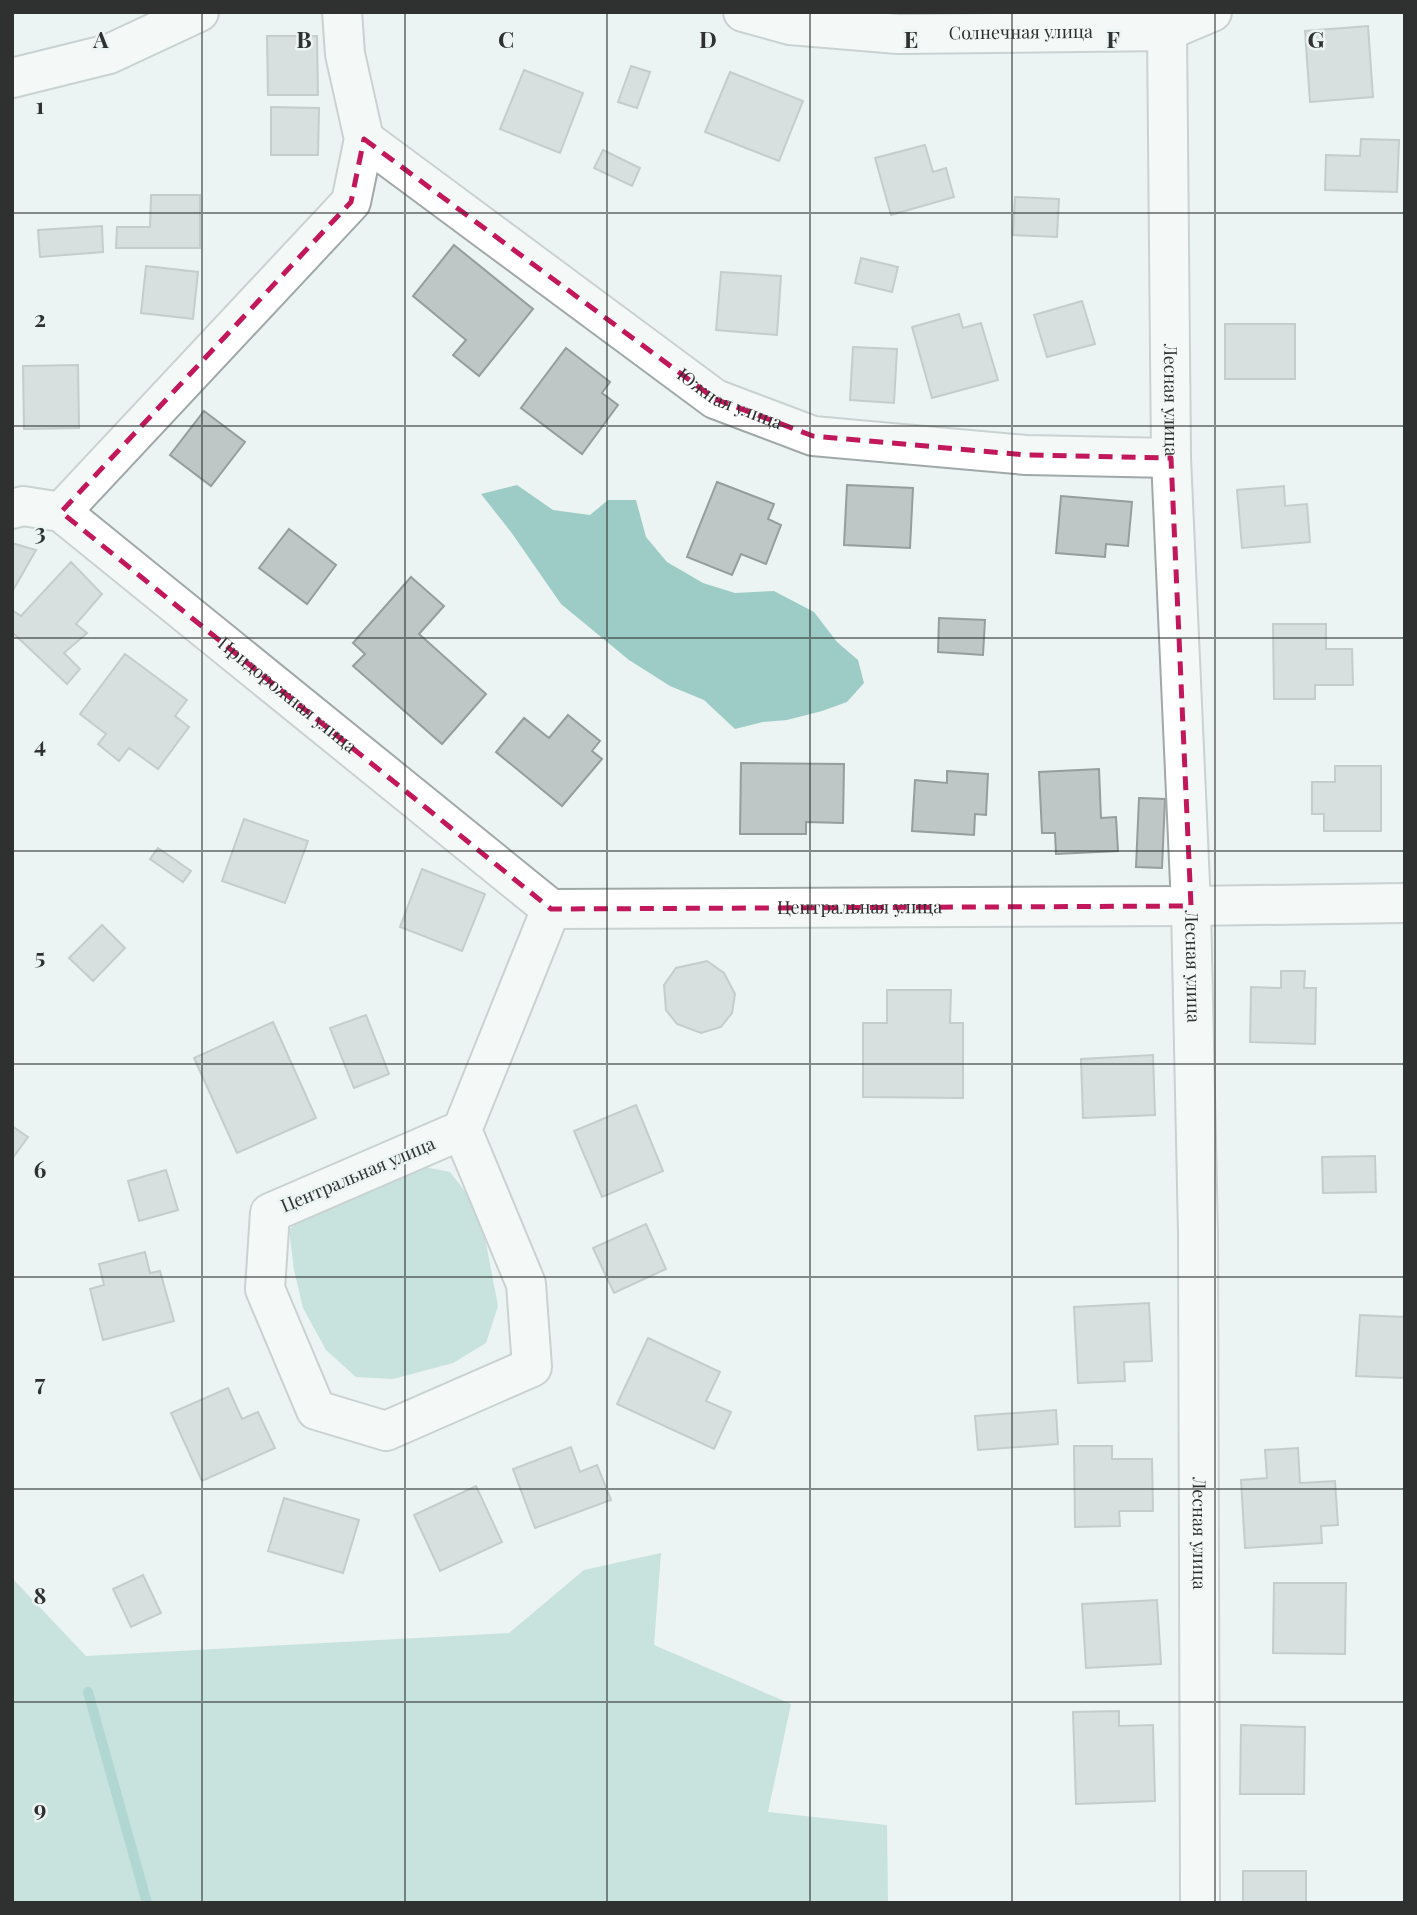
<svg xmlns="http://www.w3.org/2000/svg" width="1417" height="1915" font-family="'Playfair Display',serif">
	<rect width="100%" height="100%" fill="#ebf4f2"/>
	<path fill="#9dccc6" d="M517,485L553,510L590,515L608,500H636L646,537L667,562L703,583L735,593L774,591L814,612L837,642L858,660L864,683L847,702L822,711L787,720L763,722L735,729L704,700L670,686L629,660L561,604L511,532L481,494Z
		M425,1167L450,1172L474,1203L486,1243L498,1306L486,1343L453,1363L393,1379L356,1377L326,1350L303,1308L294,1270L289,1230L307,1211Z
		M661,1553L654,1645L791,1704L768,1812L887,1825L888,1903H12V1578L86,1656L509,1633L584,1570Z"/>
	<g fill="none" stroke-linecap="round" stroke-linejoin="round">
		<path stroke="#68b3aa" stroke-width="10" d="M88,1692L147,1903"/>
	</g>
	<path fill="#bfc7c6" stroke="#959e9c" stroke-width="2" d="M1368,26L1373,97L1310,102L1305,31Z
		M267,36H317L318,95H268Z
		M631,66L650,72L637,108L618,102Z
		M524,70L583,93L560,153L500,129Z
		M730,72L803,101L779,161L705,132Z
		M271,107L319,108L318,155H271Z
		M1361,139L1399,140L1397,192L1325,190L1326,155L1360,156Z
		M925,145L933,172L946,168L954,197L891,215L875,158Z
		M603,150L640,168L632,186L594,168Z
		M151,195H200V248H116L117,227H150Z
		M1015,197L1059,199L1057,237L1013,235Z
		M102,226L103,252L40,257L38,230Z
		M454,245L533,309L479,376L453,355L466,340L413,296Z
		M861,258L898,267L892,292L855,283Z
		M146,266L198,272L193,319L141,313Z
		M721,272L781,276L777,335L716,330Z
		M1082,301L1095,344L1047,357L1034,315Z
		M959,314L963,328L981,323L998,380L932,398L912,327Z
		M1225,324H1295V379H1225Z
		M853,347L897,349L894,403L850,400Z
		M566,348L610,382L602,393L618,405L582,454L521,408Z
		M78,365L79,428L24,429L23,366Z
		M204,411L245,442L211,486L170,455Z
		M717,482L774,504L768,519L781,525L766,564L741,554L732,575L687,557Z
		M847,485L913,488L910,548L844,545Z
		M1284,486L1285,506L1307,504L1310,542L1242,548L1237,490Z
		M1061,496L1132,502L1128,546L1106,544L1105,557L1056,553Z
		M289,529L336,565L307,604L259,568Z
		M12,543L36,550L12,592Z
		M71,562L102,594L76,624L87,633L64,653L80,669L67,684L12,632V610L21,616Z
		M411,577L444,606L419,634L486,694L442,744L353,666L365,654L353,643Z
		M939,618L985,620L983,655L938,652Z
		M1273,624H1326V649H1352L1353,685H1315V699H1274Z
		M125,654L187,700L175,716L189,727L158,769L129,748L119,761L98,744L106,734L80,714Z
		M568,715L600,741L592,751L602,759L562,806L496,752L524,718L549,738Z
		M741,763L844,764L843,823L806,822V834H740Z
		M1335,766H1381V831H1324V814H1312V782H1335Z
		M1099,769L1101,818L1116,817L1118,851L1056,854L1055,833H1042L1039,772Z
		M947,771L988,774L986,815L975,814L974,835L912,831L915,780L947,783Z
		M1139,798L1165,799L1162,868L1136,867Z
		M244,819L308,841L285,903L222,881Z
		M158,848L191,871L183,882L150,859Z
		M422,869L485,894L462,951L400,927Z
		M102,925L125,948L93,981L69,958Z
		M707,961L724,973L735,994L732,1013L721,1027L701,1033L677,1024L666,1010L664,985L676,968Z
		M1281,971H1305L1304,988H1316L1315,1044L1250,1042L1251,987L1281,988Z
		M887,990H951L950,1023H963V1098L863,1097V1023H887Z
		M366,1015L389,1074L354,1088L330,1028Z
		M273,1022L316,1118L237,1153L194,1058Z
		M1153,1055L1155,1115L1083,1118L1081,1059Z
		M636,1105L663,1171L602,1197L574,1131Z
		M12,1126L28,1137L12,1159Z
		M1375,1156L1376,1192L1323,1193L1322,1157Z
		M166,1170L178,1210L139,1221L128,1181Z
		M646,1224L666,1269L614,1293L593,1248Z
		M145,1252L150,1273L160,1271L174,1321L103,1340L90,1289L104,1285L99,1264Z
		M1149,1303L1152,1361L1124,1362L1125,1381L1078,1383L1074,1307Z
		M1360,1315L1405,1317V1378L1356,1376Z
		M648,1338L720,1372L706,1401L731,1412L714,1449L617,1404Z
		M228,1388L242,1419L258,1412L275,1448L202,1481L171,1413Z
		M1056,1410L1058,1444L978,1450L975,1416Z
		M1074,1446H1112V1459H1152L1153,1511H1119L1120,1526L1075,1527Z
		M571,1447L580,1472L597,1465L611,1500L535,1528L513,1469Z
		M1298,1448L1300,1483L1335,1481L1338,1525L1321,1526L1322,1543L1245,1548L1241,1480L1267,1478L1265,1450Z
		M476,1486L502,1542L440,1571L414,1515Z
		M284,1498L359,1520L343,1573L268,1551Z
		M143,1575L161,1613L131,1627L113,1589Z
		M1274,1583H1346L1345,1654L1273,1653Z
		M1157,1600L1161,1664L1086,1668L1082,1604Z
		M1119,1711V1726L1153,1725L1155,1801L1076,1804L1073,1712Z
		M1241,1725L1305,1727L1304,1794H1240Z
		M1243,1871H1306V1903H1243Z"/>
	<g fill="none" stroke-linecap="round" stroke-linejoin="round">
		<defs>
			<g id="minor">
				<path id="s1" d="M743,12L790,25L898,34L1167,31L1212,12"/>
				<path id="s2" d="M1167,31L1171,458L1191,906L1198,1233L1200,1903"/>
				<path d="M12,78L109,54L199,12"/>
				<path id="s3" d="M364,139L715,399L813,436L1026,455L1171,458"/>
				<path id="s4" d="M12,509L23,506L61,512L551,909"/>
				<path d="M61,512L351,202L364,139L345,54L342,12"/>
				<path id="s5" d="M462,1130L270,1213L265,1289L316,1410L386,1431L532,1367L526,1284L462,1130L551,909L1191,906L1405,903"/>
			</g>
		</defs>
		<use href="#minor" stroke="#a0a9a8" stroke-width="42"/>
		<use href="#minor" stroke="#fff" stroke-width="38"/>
	</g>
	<path d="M0 0H1417V1915H0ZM364,139L715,399L813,436L1026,455L1171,458L1191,906L551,909L61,512L351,202Z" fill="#ebf4f2" fill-opacity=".55" fill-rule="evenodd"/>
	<path fill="none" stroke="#c2185b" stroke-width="5" stroke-dasharray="14 9" stroke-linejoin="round" d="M364,139L715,399L813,436L1026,455L1171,458L1191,906L551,909L61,512L351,202Z"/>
	<path fill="none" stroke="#2e3130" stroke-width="2" stroke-opacity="0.55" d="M202,12V1903M405,12V1903M607,12V1903M810,12V1903M1012,12V1903M1215,12V1903M12,213H1405M12,426H1405M12,638H1405M12,851H1405M12,1064H1405M12,1277H1405M12,1489H1405M12,1702H1405"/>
	<g text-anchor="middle" stroke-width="5" stroke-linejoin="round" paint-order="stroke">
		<g font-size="18" fill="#2e3130" stroke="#ebf4f2">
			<text dy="6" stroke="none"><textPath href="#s1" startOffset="280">Солнечная улица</textPath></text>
			<text dy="6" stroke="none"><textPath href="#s3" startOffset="450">Южная улица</textPath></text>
			<text dy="6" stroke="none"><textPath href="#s2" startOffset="369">Лесная улица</textPath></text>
			<text dy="6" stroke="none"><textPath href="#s4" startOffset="341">Придорожная улица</textPath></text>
			<text dy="6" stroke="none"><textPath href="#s5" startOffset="1446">Центральная улица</textPath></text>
			<text dy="6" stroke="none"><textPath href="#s2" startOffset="936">Лесная улица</textPath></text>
			<text transform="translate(358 1175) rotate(-23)" y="6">Центральная улица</text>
			<text dy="6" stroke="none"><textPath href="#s2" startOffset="1503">Лесная улица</textPath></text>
		</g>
	</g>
	<g font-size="23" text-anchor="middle" font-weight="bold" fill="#2e3130" stroke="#ebf4f2" stroke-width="5" stroke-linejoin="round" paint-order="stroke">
		<text x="101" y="48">A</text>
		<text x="304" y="48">B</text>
		<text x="506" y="48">C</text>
		<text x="708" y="48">D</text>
		<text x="911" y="48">E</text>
		<text x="1113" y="48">F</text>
		<text x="1316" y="48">G</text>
		<text x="40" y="114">1</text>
		<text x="40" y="327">2</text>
		<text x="40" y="540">3</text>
		<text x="40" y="753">4</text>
		<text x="40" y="965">5</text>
		<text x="40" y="1178">6</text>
		<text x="40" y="1391">7</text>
		<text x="40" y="1604">8</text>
		<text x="40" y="1817">9</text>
	</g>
	<rect width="1417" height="1915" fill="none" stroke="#2e3130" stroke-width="28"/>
</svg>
